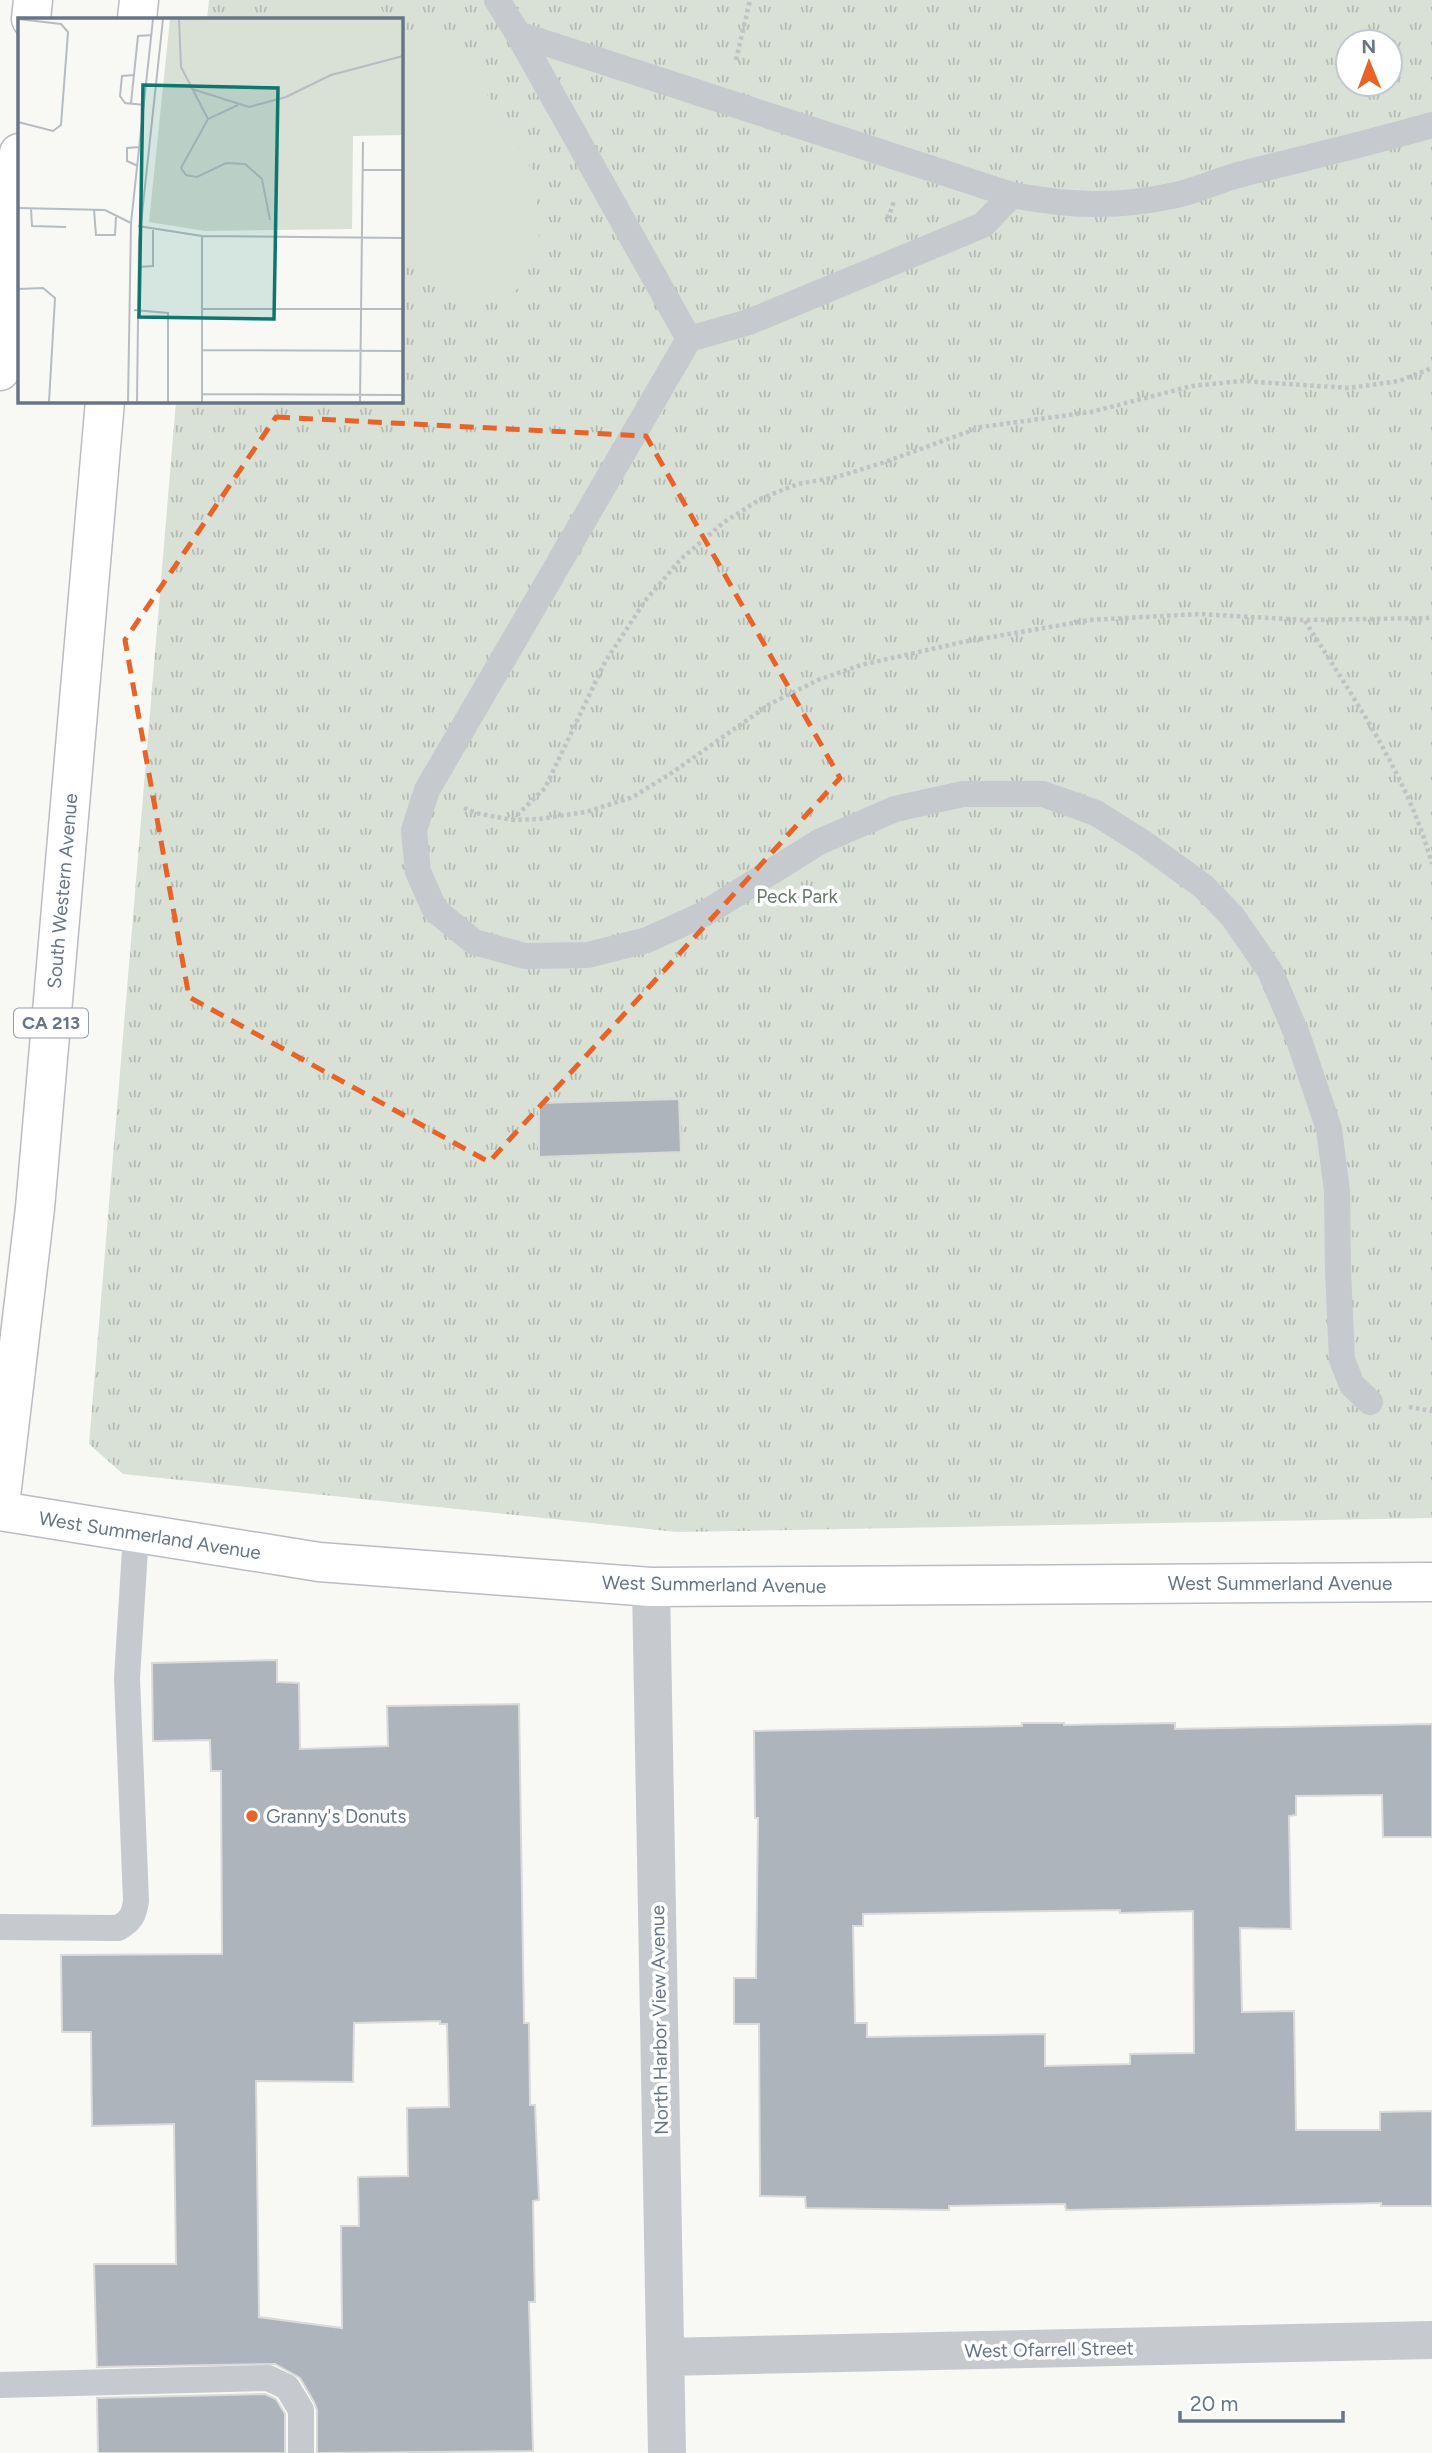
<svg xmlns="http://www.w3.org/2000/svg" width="1432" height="2453" font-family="Figtree,sans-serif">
	<defs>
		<pattern id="grass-tufts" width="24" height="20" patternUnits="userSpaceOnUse" patternTransform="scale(1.75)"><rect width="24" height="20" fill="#d9e0d6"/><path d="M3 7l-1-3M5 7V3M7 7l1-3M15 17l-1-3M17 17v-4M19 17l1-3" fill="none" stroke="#b4bab3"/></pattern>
	</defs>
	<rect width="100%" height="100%" fill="#f8f8f5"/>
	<path fill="url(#grass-tufts)" fill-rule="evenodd" d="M209,0H1432V1518L677,1532L123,1474L89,1444L176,401H401V19H207ZM1348,42H1390V84H1348Z"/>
	<path fill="#d9e0d6" d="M259,0H377L387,19H279L278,14Z
		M401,31L450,32L536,177L539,239L520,287L503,300L472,304L401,261Z"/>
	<path fill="#adb4bb" stroke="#dadad8" stroke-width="2" fill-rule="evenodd" d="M679,1099L681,1152L539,1157V1103Z
		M277,1660V1682L299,1683L300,1749L388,1746L387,1706L519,1704L524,2023H529L530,2105H535L539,2200L533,2201L535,2302H529L533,2451L317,2453V2410L314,2402L300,2378L275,2364L97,2367L94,2264H176L174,2124L92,2126L91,2032H62L61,1955L222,1954L221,1771H211L210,1740L153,1741L152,1663ZM440,2021V2024H447L449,2107L407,2108L408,2176L358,2177L359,2226H341L342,2328L259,2317L256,2081L353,2082L354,2023Z
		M1022,1723H1064V1725L1175,1723V1729L1432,1724V1837H1383L1382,1795L1296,1796V1815L1289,1816L1291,1929L1240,1928L1242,2012L1294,2011L1296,2130H1380V2112L1432,2111V2206H1381V2203L1066,2210L1065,2204L949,2206V2210L806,2208L805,2197L760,2196L759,2024H734V1978H756L758,1818H755L754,1731L1022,1726ZM1120,1910V1913L1193,1911L1194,2053L1130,2054V2064L1045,2066V2034L867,2037V2023H855L853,1926H863V1914Z
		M265,2394L276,2399L285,2414V2453H98L97,2398Z"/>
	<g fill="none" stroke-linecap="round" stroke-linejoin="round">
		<defs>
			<path id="secondary" d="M0,1511L319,1562L651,1587L1432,1582"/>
			<path id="primary" d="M31,19L33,0
				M137,19L139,0
				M0,371L19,153
				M0,1505L35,1208L105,401"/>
		</defs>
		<use href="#secondary" stroke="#b8bdc2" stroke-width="41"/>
		<use href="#primary" stroke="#b9bdc1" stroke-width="41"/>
		<path stroke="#c0c2c4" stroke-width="4.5" stroke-dasharray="3.5 3.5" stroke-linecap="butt" d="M736,60L750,0
			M886,217L889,216L894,201
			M1305,621C1353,697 1408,776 1432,864
			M464,808L476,813L512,820L539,819L586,812L633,797L670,774L770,704L818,680L861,665L963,642L1090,620L1199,614L1305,620L1432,618
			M512,820L545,788L605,662L645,601L681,559L723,523L762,498L798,484L837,477L882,463L981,427L1091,412L1192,386L1242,381L1349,388L1399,381L1432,368
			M1409,1407L1432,1411"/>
		<path stroke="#c6c9cd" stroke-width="26" d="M497,0L518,34L689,339
			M518,34L1012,195C1070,206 1118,208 1176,195C1200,190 1222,178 1246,173C1309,157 1370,143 1432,125
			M1012,195L983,225L749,322L689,339L427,790L414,830L418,872L435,910L474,942L525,956L588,955L647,940L704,914L819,842L895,809L963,794H1043L1096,813L1145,844L1204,887L1233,917L1270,971L1298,1037L1329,1129L1337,1191L1338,1271L1342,1360L1352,1385L1370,1402
			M0,1927L118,1928C131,1921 134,1915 136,1901L127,1678L136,1533
			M0,2385L268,2378L287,2387L301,2410V2453"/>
		<path stroke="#c6c9cd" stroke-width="38" d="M651,1587L667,2453
			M665,2357L1432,2340"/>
		<use href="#secondary" stroke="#fff" stroke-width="38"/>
		<use href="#primary" stroke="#fff" stroke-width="38"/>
	</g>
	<path fill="none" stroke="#e76327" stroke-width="5" stroke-dasharray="14 9" stroke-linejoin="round" d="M276,417L646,436L840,778L489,1162L189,997L125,640Z"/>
	<circle fill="#e76327" stroke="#fff" stroke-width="2.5" cx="252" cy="1816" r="7"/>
	<g text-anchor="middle" stroke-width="7" stroke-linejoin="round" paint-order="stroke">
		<rect fill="#fff" stroke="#959fab" stroke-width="2" x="14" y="1008.5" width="74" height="29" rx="5"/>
		<g font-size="18" font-weight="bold" fill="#677687">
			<text x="51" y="1029">CA 213</text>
		</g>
		<g font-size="19" fill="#677687" stroke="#fff">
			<text transform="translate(62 891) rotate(-85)" y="7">South Western Avenue</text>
			<text transform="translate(150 1535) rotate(9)" y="7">West Summerland Avenue</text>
			<text x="1280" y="1590">West Summerland Avenue</text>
			<text transform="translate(714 1584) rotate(1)" y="7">West Summerland Avenue</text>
			<text transform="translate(659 2020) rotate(-91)" y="7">North Harbor View Avenue</text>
			<text transform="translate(1049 2349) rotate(-1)" y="7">West Ofarrell Street</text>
		</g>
		<g font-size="19" fill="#657962" stroke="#fff">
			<text x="797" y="903">Peck Park</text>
		</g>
		<g font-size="19" fill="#677687" stroke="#fff" text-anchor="start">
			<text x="266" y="1823">Granny's Donuts</text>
		</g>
	</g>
	<g transform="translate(18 18)">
		<rect width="385" height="385" fill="#f8f8f5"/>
		<path d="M152,1H385V117L335,118L334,211L187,213L131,204Z" fill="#d9e0d6"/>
		<path d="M153,62L168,71L176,85L172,97L147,83L152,73L148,63Z" fill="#d9e0d6"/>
		<path fill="none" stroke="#b5bcc2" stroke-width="2" d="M0,1L43,6L50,14L43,107L35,113L0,104M161,1L163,49L190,101M116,57L104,58L102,78L107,85L127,87M174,71L231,89L268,79L313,57L385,38M113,85L120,18L134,17M220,87L190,101L163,150L168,157L179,159L208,145L227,146L244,161L252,202M120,148L109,143V130L122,129M344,152H385M0,190L87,192L113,205M13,190L14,208L48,209M76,192L78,217H97L98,199M120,208L184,218L385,220M184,218V384M120,249L135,248V212M0,271L25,270L37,280L31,384M184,291H385M116,292L150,295V384M184,332L385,333M184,376L385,377M110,384L113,205L135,1M119,384L121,224L145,1M342,384L345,124"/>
		<path fill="#0f766e" fill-opacity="0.15" stroke="#0f766e" stroke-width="3.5" d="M125,67L260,70L256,301L121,299Z"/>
		<rect width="385" height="385" fill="none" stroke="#677687" stroke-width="3.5"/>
	</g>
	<g transform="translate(1369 63) rotate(359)"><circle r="33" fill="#ffffff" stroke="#c2c8cf" stroke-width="2"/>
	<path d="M0-5L12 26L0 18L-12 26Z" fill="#e76327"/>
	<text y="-10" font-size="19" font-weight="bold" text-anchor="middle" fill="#677687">N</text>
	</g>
	<path d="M1180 2411v10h163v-10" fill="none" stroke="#677687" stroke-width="3.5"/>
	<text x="1190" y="2411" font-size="21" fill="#677687" stroke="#ffffff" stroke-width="5" paint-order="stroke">20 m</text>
</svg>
